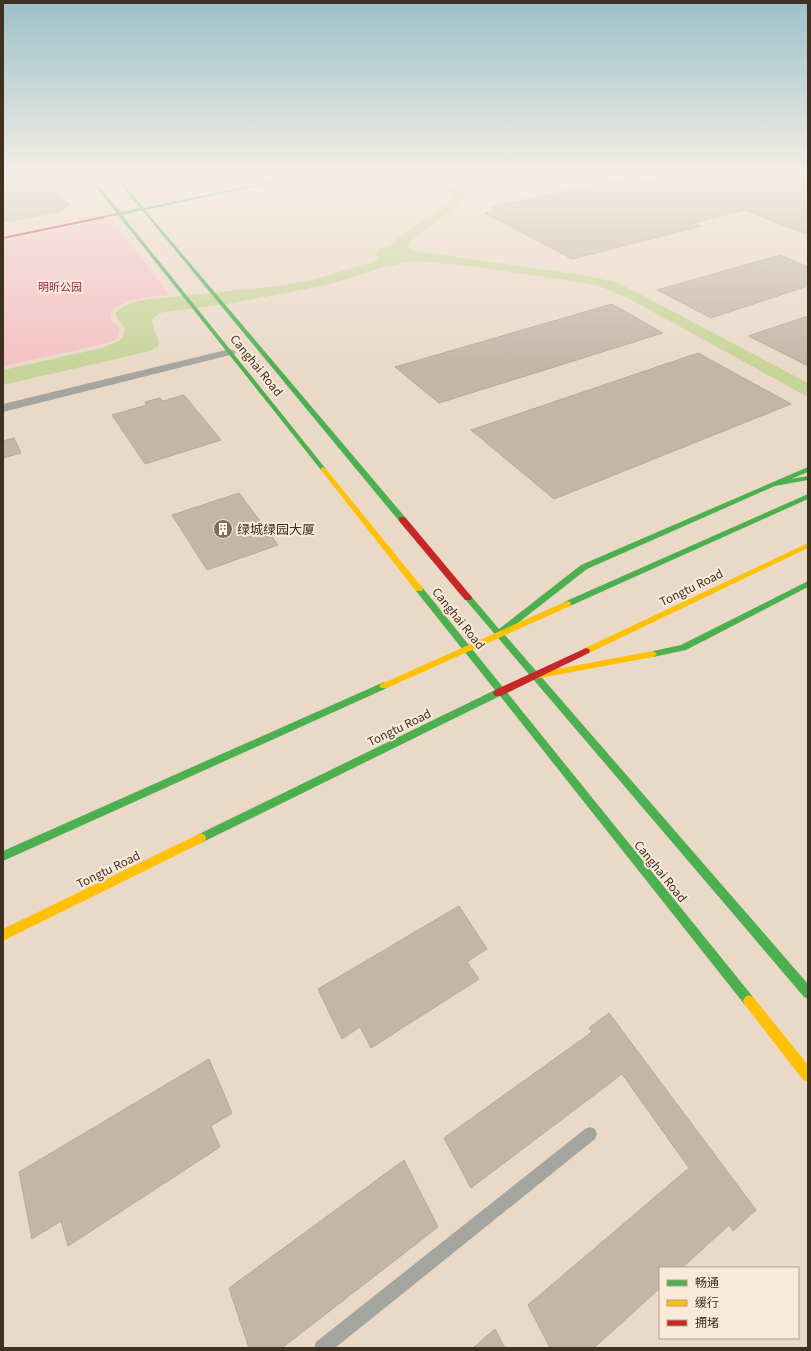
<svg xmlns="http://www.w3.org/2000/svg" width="811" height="1351" font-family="'Source Sans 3','Noto Sans SC',sans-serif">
	<rect width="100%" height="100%" fill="#ebd9c8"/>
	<path fill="#f4c1c4" d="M112,218L169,295C146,297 129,297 111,312V319L120,329L117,339L108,343L3,366V240Z"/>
	<path fill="#c7d499" d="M413,177H430C438,187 459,182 466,196L462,202L411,241L408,246L411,250L587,276L615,282L634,291L808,383V397L626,297L599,286L573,281L462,265L414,261L384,267L327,285L233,303L159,313L152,319C152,329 159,336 159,346L150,351L3,385V370L102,348L119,341L123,336L125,329L116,316V312C126,303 138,301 151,299L278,286L316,279L372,262L378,259L376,254L380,249L392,244L409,229L447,205L452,198L451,193C441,188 418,186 413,177Z"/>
	<path fill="#c3b6a5" stroke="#b5a998" d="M3,177H54V190L70,205L58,212L3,222Z
		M662,177H808V235L745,210L694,223L702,226L572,259L485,213L498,210L491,207L617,180L628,184Z
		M780,255L808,267V286L711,318L657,290Z
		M612,304L663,333L439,403L395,367Z
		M808,316V366L748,336Z
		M698,353L791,404L554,499L471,430Z
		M184,395L221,440L145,464L112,415L147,405L145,402L160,398L163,401Z
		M14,438L21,453L3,458V441Z
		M239,493L278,545L207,570L172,515Z
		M459,906L487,949L467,962L479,979L371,1048L360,1027L342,1039L318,989Z
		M609,1013L756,1210L733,1231L729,1225L682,1268H660V1288L594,1348H550L528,1305L689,1168L622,1074L471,1188L444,1138L592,1032L589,1028Z
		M209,1059L232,1113L211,1126L220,1147L68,1246L61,1221L32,1239L19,1172Z
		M404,1160L438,1227L282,1348H249L229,1288Z
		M495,1329L505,1348H473Z"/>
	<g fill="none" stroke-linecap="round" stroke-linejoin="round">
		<path fill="#a4a59f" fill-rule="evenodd" d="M590,1127L595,1129L597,1134L595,1139L335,1348H314L316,1342L585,1129Z"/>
		<path fill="#a4a59f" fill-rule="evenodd" d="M230,349L236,352L234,354L3,412V404Z"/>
		<path fill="#4caf50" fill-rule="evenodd" d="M88,177H92L120,212L140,208L114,177H118L144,208L293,177H300L145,210L405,517V521H399L142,210L122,215L326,469L325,470H321L118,215L103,218V216L117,213Z
			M808,467V472L791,479L808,476V480L775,486L587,569L504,634L808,984V999L804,997L464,598L468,595L471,596L499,629L581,565Z
			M808,494V499L570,606L567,607L563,604L564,602Z
			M808,581V587L686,650L653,657L649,654L653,651L681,645Z
			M419,586L422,587L753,997L755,1001L753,1005L749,1007L745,1005L500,696L205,841L201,843L197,841L196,838L197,835L495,690L416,591L415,589L416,587Z
			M384,682L387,684L389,686L387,688L3,861V851Z"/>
		<path fill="#ffc107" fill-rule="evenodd" d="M323,467L325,468L422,587L423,589L422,591H416L321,470V468Z
			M808,543V548L589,653H583L582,651L583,649Z
			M567,601L570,602L571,604L570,606L387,688H381L379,686L381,684Z
			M653,651L657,654L653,657L535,679L532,678L530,676L532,674L535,673Z
			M201,833L205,835L206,838L205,841L3,941V929Z
			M749,995L753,997L808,1065V1082L803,1080L745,1005L743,1001L745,997Z"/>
		<path fill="#c62828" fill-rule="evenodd" d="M104,216L105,218L3,239V237Z
			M399,517H405L471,596L472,598L471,600H465L399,521Z
			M586,648L589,649L590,651L589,653L501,696H495L493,693L495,690Z"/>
	</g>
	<linearGradient id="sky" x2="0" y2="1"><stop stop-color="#9bc1c8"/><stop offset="0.48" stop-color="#f6eee6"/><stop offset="1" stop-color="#f6eee6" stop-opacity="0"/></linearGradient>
	<rect width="811" height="366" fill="url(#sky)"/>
	<defs>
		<symbol id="building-disc" viewBox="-11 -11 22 22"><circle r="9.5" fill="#7c6b5b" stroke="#fae9d9"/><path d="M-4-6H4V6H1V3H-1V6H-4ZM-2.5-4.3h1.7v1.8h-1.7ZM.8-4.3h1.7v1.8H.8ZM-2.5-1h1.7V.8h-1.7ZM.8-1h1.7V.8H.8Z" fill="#fff"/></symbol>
	</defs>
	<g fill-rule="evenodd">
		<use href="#building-disc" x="212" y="518" width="22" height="22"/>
	</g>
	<g text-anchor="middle" stroke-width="4" stroke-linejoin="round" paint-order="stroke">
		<g font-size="11" fill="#8d2a4b" stroke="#fae9d9">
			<text x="60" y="291">明昕公园</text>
		</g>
		<g font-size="13" fill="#403020" stroke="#fae9d9">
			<text transform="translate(257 365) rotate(51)" y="5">Canghai Road</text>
			<text transform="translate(691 587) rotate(-26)" y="5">Tongtu Road</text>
			<text transform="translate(459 618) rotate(51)" y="5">Canghai Road</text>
			<text transform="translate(399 727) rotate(-26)" y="5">Tongtu Road</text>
			<text transform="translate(108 869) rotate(-26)" y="5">Tongtu Road</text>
			<text transform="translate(661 871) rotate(51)" y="5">Canghai Road</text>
		</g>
		<g font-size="13" fill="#403020" stroke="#fae9d9" text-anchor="start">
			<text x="237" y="534">绿城绿园大厦</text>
		</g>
	</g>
	<rect width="811" height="1351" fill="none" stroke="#403020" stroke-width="8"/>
	<rect x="659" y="1267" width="140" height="72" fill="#fae9d9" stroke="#b09f8f"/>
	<rect x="667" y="1280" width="20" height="6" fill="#4caf50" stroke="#b09f8f"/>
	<text x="695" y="1287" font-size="12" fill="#403020">畅通</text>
	<rect x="667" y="1300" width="20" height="6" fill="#ffc107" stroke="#b09f8f"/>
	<text x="695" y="1307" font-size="12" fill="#403020">缓行</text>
	<rect x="667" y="1320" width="20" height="6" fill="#c62828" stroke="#b09f8f"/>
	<text x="695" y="1327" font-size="12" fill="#403020">拥堵</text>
</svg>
